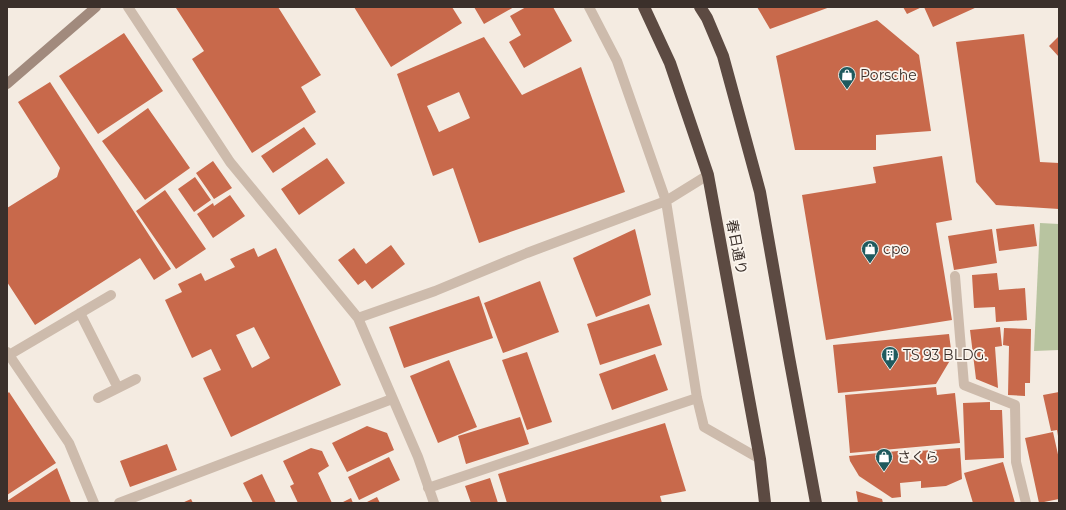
<svg xmlns="http://www.w3.org/2000/svg" width="1066" height="510" font-family="Montserrat,'Noto Sans JP',sans-serif">
	<rect width="100%" height="100%" fill="#f4ebe1"/>
	<path fill="#b8c4a0" d="M1040,223L1059,224V350L1034,351Z"/>
	<path fill="#c8694b" fill-rule="evenodd" d="M178,7H278L321,75L301,87L316,112L252,153L192,59L204,51L176,8Z
		M354,7H452L462,23L391,67Z
		M474,7H514L484,24Z
		M526,7H553L572,41L524,68L509,42L521,35L510,16Z
		M757,7H830L770,29Z
		M903,7H922L907,14Z
		M924,7H977L933,27Z
		M877,20L919,55L931,131L876,135V150H795L776,56Z
		M124,33L163,91L98,134L59,76Z
		M1024,34L1040,162L1059,163V209L996,205L976,182L956,42Z
		M1059,36V57L1049,46Z
		M484,37L522,95L581,67L625,192L479,243L453,168L433,176L397,74ZM459,92L470,118L439,132L427,106Z
		M50,82L171,269L154,280L140,258L35,325L7,282V208L57,177L60,168L18,102Z
		M148,108L190,168L145,200L102,141Z
		M304,127L316,144L273,173L261,156Z
		M942,156L952,220L936,223L952,320L826,340L802,195L876,183L873,167Z
		M327,158L345,183L299,215L281,189Z
		M213,161L232,188L214,199L196,173Z
		M195,177L211,200L194,212L178,189Z
		M165,190L206,249L176,269L136,211Z
		M230,195L245,216L213,238L197,214L213,203L214,206Z
		M1034,224L1037,246L999,251L996,229Z
		M635,229L651,295L596,317L573,258Z
		M992,229L997,263L954,270L948,236Z
		M391,245L405,264L372,289L365,280L358,285L338,260L354,248L366,264Z
		M254,248L258,257L276,248L341,385L231,437L203,378L221,370L211,349L192,358L165,300L182,292L178,284L201,273L205,281L235,267L230,259ZM254,327L270,358L252,368L236,335Z
		M997,273L999,290L1025,288L1027,320L996,322L995,307L974,308L972,275Z
		M540,281L559,332L503,353L484,303Z
		M479,296L493,338L404,368L389,327Z
		M649,304L662,345L600,365L587,324Z
		M1000,327L1002,346L995,347L998,388L976,379L970,330Z
		M1004,328L1031,329L1030,383H1025V396L1008,395L1009,346L1003,345Z
		M949,334L952,357L936,384L838,393L833,345Z
		M527,352L552,422L527,430L502,360Z
		M655,354L668,390L612,410L599,374Z
		M449,360L477,427L438,443L410,376Z
		M936,387L937,395L955,393L960,443L850,453L845,395Z
		M9,392L56,463L7,495V394Z
		M1059,392V436H1058L1057,430L1051,431L1043,395Z
		M990,402V410H1002L1004,458L965,460L963,403Z
		M520,417L529,444L466,464L458,436Z
		M665,423L686,491L660,496L662,503H507L498,474Z
		M367,426L387,433L394,450L347,472L332,443Z
		M1053,432L1059,459V499L1039,503L1025,438Z
		M167,444L177,470L130,487L120,461Z
		M311,448L322,451L329,466L318,473L332,503H298L290,486L294,484L283,461Z
		M960,448L962,479L946,486L921,488V481L900,483L901,497L892,498L859,476L850,461L849,456L898,451L899,461L920,459L919,451Z
		M389,457L400,480L359,500L348,477Z
		M1003,462L1015,503H973L964,473Z
		M57,468L71,503H7V501Z
		M262,474L276,503H253L243,483Z
		M490,478L498,503H471L465,486Z
		M856,491L882,499L883,503H858Z
		M377,497L380,503H365Z
		M351,498L353,503H341Z
		M191,499L193,503H182Z"/>
	<g fill="none" stroke-linecap="round" stroke-linejoin="round">
		<path stroke="#cdbbac" stroke-width="10" d="M955,276L964,385L1015,405L1016,462L1026,503
			M80,313L118,388
			M9,355L111,295
			M98,398L136,379"/>
		<path stroke="#cdbbac" stroke-width="10" d="M128,7L230,162L358,318L418,457L434,503
			M589,7L617,61L666,201L697,398L704,427L760,459
			M358,318L435,291L527,253L666,201L708,175
			M7,352L69,443L94,503
			M428,488L697,398
			M119,503L392,399"/>
		<path stroke="#a18a7d" stroke-width="10" d="M7,84L96,7"/>
		<path stroke="#5c4a42" stroke-width="12" d="M644,7L670,63L708,175L760,459L765,503
			M700,7L707,18L723,56L760,192L789,357L816,503"/>
	</g>
	<defs>
		<symbol id="shop-pin" viewBox="-11 -11 22 30"><path d="M0 17L-7.5 6A9.5 9.5 0 1 1 7.5 6Z" fill="#1f5a5e" stroke="#fbf5ee"/><path d="M-5-2.5h2.3a2.7 3.5 0 0 1 5.4 0H5L5.5 6h-11ZM-1.5-2.5h3a1.5 2.3 0 0 0-3 0Z" fill="#fff"/></symbol>
		<symbol id="building-pin" viewBox="-11 -11 22 30"><path d="M0 17L-7.5 6A9.5 9.5 0 1 1 7.5 6Z" fill="#1f5a5e" stroke="#fbf5ee"/><path d="M-4-6H4V6H1V3H-1V6H-4ZM-2.5-4.3h1.7v1.8h-1.7ZM.8-4.3h1.7v1.8H.8ZM-2.5-1h1.7V.8h-1.7ZM.8-1h1.7V.8H.8Z" fill="#fff"/></symbol>
	</defs>
	<g fill-rule="evenodd">
		<use href="#shop-pin" x="837" y="65" width="20" height="27"/>
		<use href="#shop-pin" x="860" y="239" width="20" height="27"/>
		<use href="#building-pin" x="880" y="345" width="20" height="27"/>
		<use href="#shop-pin" x="874" y="447" width="20" height="27"/>
	</g>
	<g text-anchor="middle" stroke-width="3.5" stroke-linejoin="round" paint-order="stroke">
		<g font-size="14" fill="#3b302b" stroke="#fbf5ee" text-anchor="start">
			<text x="860" y="80">Porsche</text>
			<text x="883" y="254">cpo</text>
			<text x="903" y="360">TS 93 BLDG.</text>
			<text x="897" y="462">さくら</text>
		</g>
		<g font-size="14" fill="#3b302b" stroke="#fbf5ee">
			<text transform="translate(737 247) rotate(79)" y="5">春日通り</text>
		</g>
	</g>
	<rect width="1066" height="510" fill="none" stroke="#3b302b" stroke-width="16"/>
</svg>
